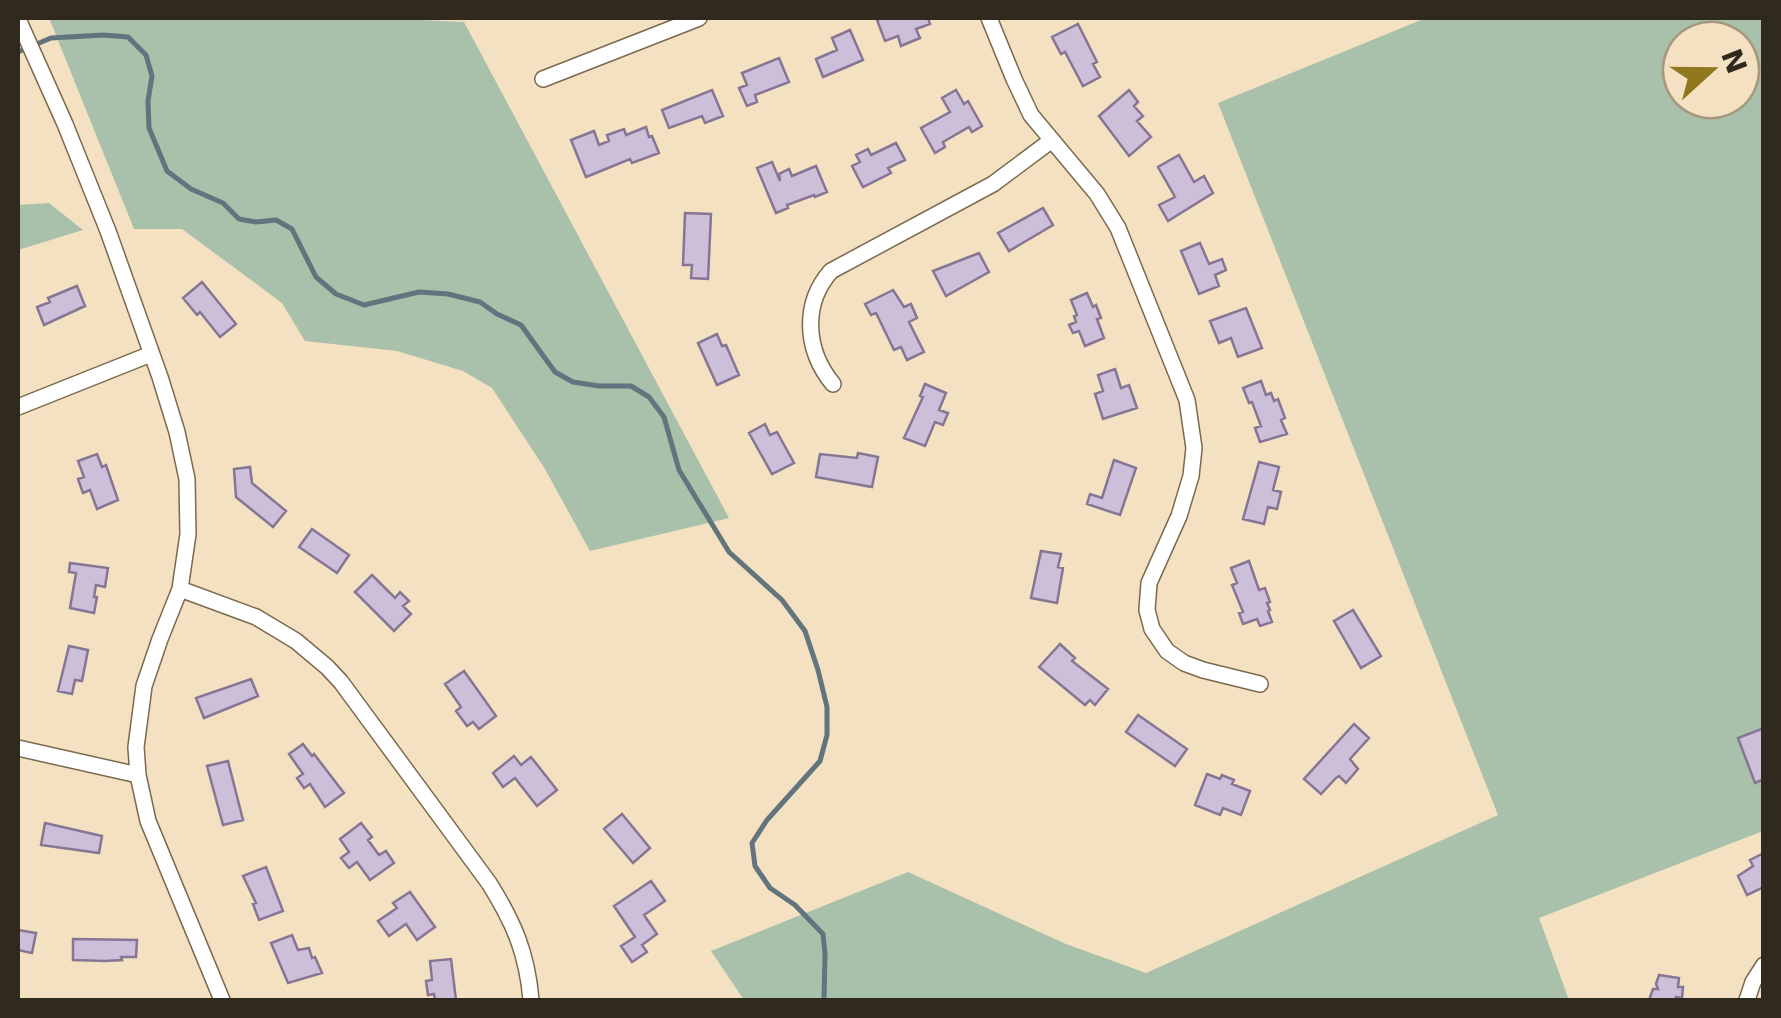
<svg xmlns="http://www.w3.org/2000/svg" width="1781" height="1018" font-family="'DejaVu Sans',sans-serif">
	<rect width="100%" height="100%" fill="#f4e1c1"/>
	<path fill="#a9c0aa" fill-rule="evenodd" d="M49,18H380L464,22L729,518L590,551L545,469L492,388L463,371L397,351L305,341L282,303L182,229H134Z
		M1426,18H1763V831L1539,918L1569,1000H744L711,951L908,872L1066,944L1146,973L1498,815L1218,103ZM1681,40H1741V100H1681Z
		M49,203L83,230L18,250V205Z"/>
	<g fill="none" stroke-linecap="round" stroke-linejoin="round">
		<path stroke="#62747d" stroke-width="5" d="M18,52L51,38L103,35L128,37L146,55L152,76L148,101L149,128L167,171L191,189L223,203L239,219L256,222L276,220L292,229L316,277L336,294L364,305L419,292L448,294L480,302L497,314L521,325L555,372L573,382L599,386H631L649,397L664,417L679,470L729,552L782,600L805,631L818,670L827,707V735L820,761L767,820L752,843L755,866L770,888L795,905L823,934L825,954L824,1000"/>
	</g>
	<path fill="#cdbeda" stroke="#867693" stroke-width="2.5" d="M882,18H928L930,24L916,29L920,38L901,46L898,36L885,41L877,20Z
		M1078,24L1097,62L1093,64L1100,77L1083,86L1065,52L1061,54L1052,37Z
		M850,30L863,60L823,77L816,59L837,50L832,38Z
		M779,58L789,82L755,95L757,102L747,106L739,88L747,85L742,73Z
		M712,90L723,116L705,123L702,116L669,128L662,110Z
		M956,90L964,104L968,101L982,126L972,132L969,127L943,142L945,147L935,153L921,128L950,112L942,98Z
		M1129,90L1138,102L1134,106L1143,116L1137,121L1151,137L1129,156L1099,116Z
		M646,127L649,137L652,136L659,153L632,163L630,159L586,177L571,140L594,131L599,145L609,141L607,135L624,129L626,135Z
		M896,143L905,160L888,168L891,173L863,187L852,166L860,162L856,155L868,149L871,155Z
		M1179,155L1194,182L1204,176L1213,193L1168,221L1159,205L1175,197L1158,167Z
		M772,162L780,181L779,174L789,169L792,176L816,166L827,192L815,197L814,195L787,205L788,208L776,213L757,168Z
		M1043,208L1053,225L1009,251L998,233Z
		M685,213L711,214L708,279L691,278L692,265H683Z
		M1200,243L1209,264L1222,259L1226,270L1215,275L1219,286L1199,294L1181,251Z
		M979,253L989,272L946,296L933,271Z
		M202,282L236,324L220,337L200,312L197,315L183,298Z
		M77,286L85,306L44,325L37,307L50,302L48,298Z
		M893,290L904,307L911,304L917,318L909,322L924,352L907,360L901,347L894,350L876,313L871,315L865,304Z
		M1087,293L1093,307L1096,305L1101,318L1097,319L1104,338L1085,346L1079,331L1073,333L1069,325L1076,322L1074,316L1077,315L1071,300Z
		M1246,308L1262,348L1238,357L1231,338L1219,343L1210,321Z
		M717,334L722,346L726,345L739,375L717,385L698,343Z
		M1115,369L1121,388L1129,385L1137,408L1103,419L1095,394L1103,391L1098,375Z
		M1261,381L1266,395L1271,393L1274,401L1278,399L1285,418L1281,420L1287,434L1260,442L1255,428L1261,426L1252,402L1249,403L1243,388Z
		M925,384L946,393L939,410L948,413L943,425L935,422L925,446L904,438L923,397L920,396Z
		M765,424L770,435L777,432L794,463L772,474L749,433Z
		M858,453L878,457L872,487L816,477L820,454L857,458Z
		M97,454L102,467L106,465L118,500L97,509L90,490L83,493L78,479L84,477L78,461Z
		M1114,460L1136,468L1120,515L1087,504L1090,494L1102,498Z
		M1259,462L1279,467L1273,490L1281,492L1277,509L1268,507L1264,524L1243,519Z
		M250,467L252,483L286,511L273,527L236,497L234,469Z
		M312,529L349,555L337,573L299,547Z
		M1041,551L1061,554L1058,567L1063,568L1057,603L1031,598Z
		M1249,561L1259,590L1265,588L1270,602L1267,603L1270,610L1268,611L1272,622L1260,626L1257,619L1243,624L1239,613L1243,612L1232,585L1237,583L1231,568Z
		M70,563L108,568L105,587L96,585L94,597H97L94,613L70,608L76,573L69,572Z
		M372,575L395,598L400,592L409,601L403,606L411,614L394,631L355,592Z
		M1353,610L1381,656L1361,668L1334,621Z
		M1060,644L1075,658L1072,661L1108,689L1095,705L1090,700L1085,705L1039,667Z
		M69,646L88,650L82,681L75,680L72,694L58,691Z
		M464,671L496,716L479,729L473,722L467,726L456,711L461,707L445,684Z
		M251,679L258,696L204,718L196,698Z
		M1138,715L1187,749L1175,766L1126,732Z
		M1354,724L1369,738L1350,759L1358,769L1346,783L1339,776L1336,778L1321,794L1304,779Z
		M1764,728V779L1755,783L1738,738Z
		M303,744L312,756L314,754L344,793L325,807L310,784L304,788L297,778L303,774L289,754Z
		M514,756L521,765L531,757L557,790L537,806L515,778L503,787L493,773Z
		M228,761L243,820L223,825L207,766Z
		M1207,774L1220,779L1222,775L1234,780L1232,784L1250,791L1241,815L1223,808L1220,815L1195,805Z
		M622,814L650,848L633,863L604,829Z
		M45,823L102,836L99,853L41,845Z
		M361,823L372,837L368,840L379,855L386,851L394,863L370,880L357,862L349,868L341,858L349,852L340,839Z
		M1764,853V887L1747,895L1738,876L1753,866L1750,860Z
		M266,867L283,911L259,920L253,904L256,903L243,876Z
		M651,881L665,901L644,915L657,934L642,945L647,952L632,962L621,946L635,937L614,906Z
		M410,892L435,927L417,940L406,924L389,936L378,921L397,908L393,903Z
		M18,930L36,933L32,953L18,950Z
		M292,935L298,950L309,948L312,958L315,957L322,973L288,983L271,943Z
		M73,939L137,940L136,957H121L122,960L105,961L73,960Z
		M451,959L456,1000H435L434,994L428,995L426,981L432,980L430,961Z
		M1659,975L1679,978L1678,987H1683L1682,998L1676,997V1000H1649L1653,989H1658L1656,984Z"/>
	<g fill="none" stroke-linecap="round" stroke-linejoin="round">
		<defs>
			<path id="street" d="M989,18L1014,79L1031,115L1097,194L1118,228L1187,400L1194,448L1191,476L1179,516L1149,583L1147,610L1152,629L1167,651L1184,663L1203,670L1260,684
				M18,19L65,124L108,231L160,377L177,432L187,479L188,534L180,589L160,639L144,686L136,747L138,775L148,821L222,1000
				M543,79L699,18
				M833,384C805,350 802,304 831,271L993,184L1052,140
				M18,407L151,354
				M180,589L256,617L296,641L327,667L341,682L489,883C514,923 527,953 531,1000
				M18,748L138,775
				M1747,1000L1753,982L1764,965"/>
		</defs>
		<use href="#street" stroke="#7b6a4e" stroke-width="18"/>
		<use href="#street" stroke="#fff" stroke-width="15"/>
	</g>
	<rect width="1781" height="1018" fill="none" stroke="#30291d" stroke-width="40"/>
	<g transform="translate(1711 70) rotate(69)"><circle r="48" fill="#f4e1c1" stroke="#a6977f" stroke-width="2.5"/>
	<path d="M0-8L18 38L0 25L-18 38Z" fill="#90781e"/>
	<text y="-15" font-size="28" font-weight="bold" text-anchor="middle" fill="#30291d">N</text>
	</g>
</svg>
